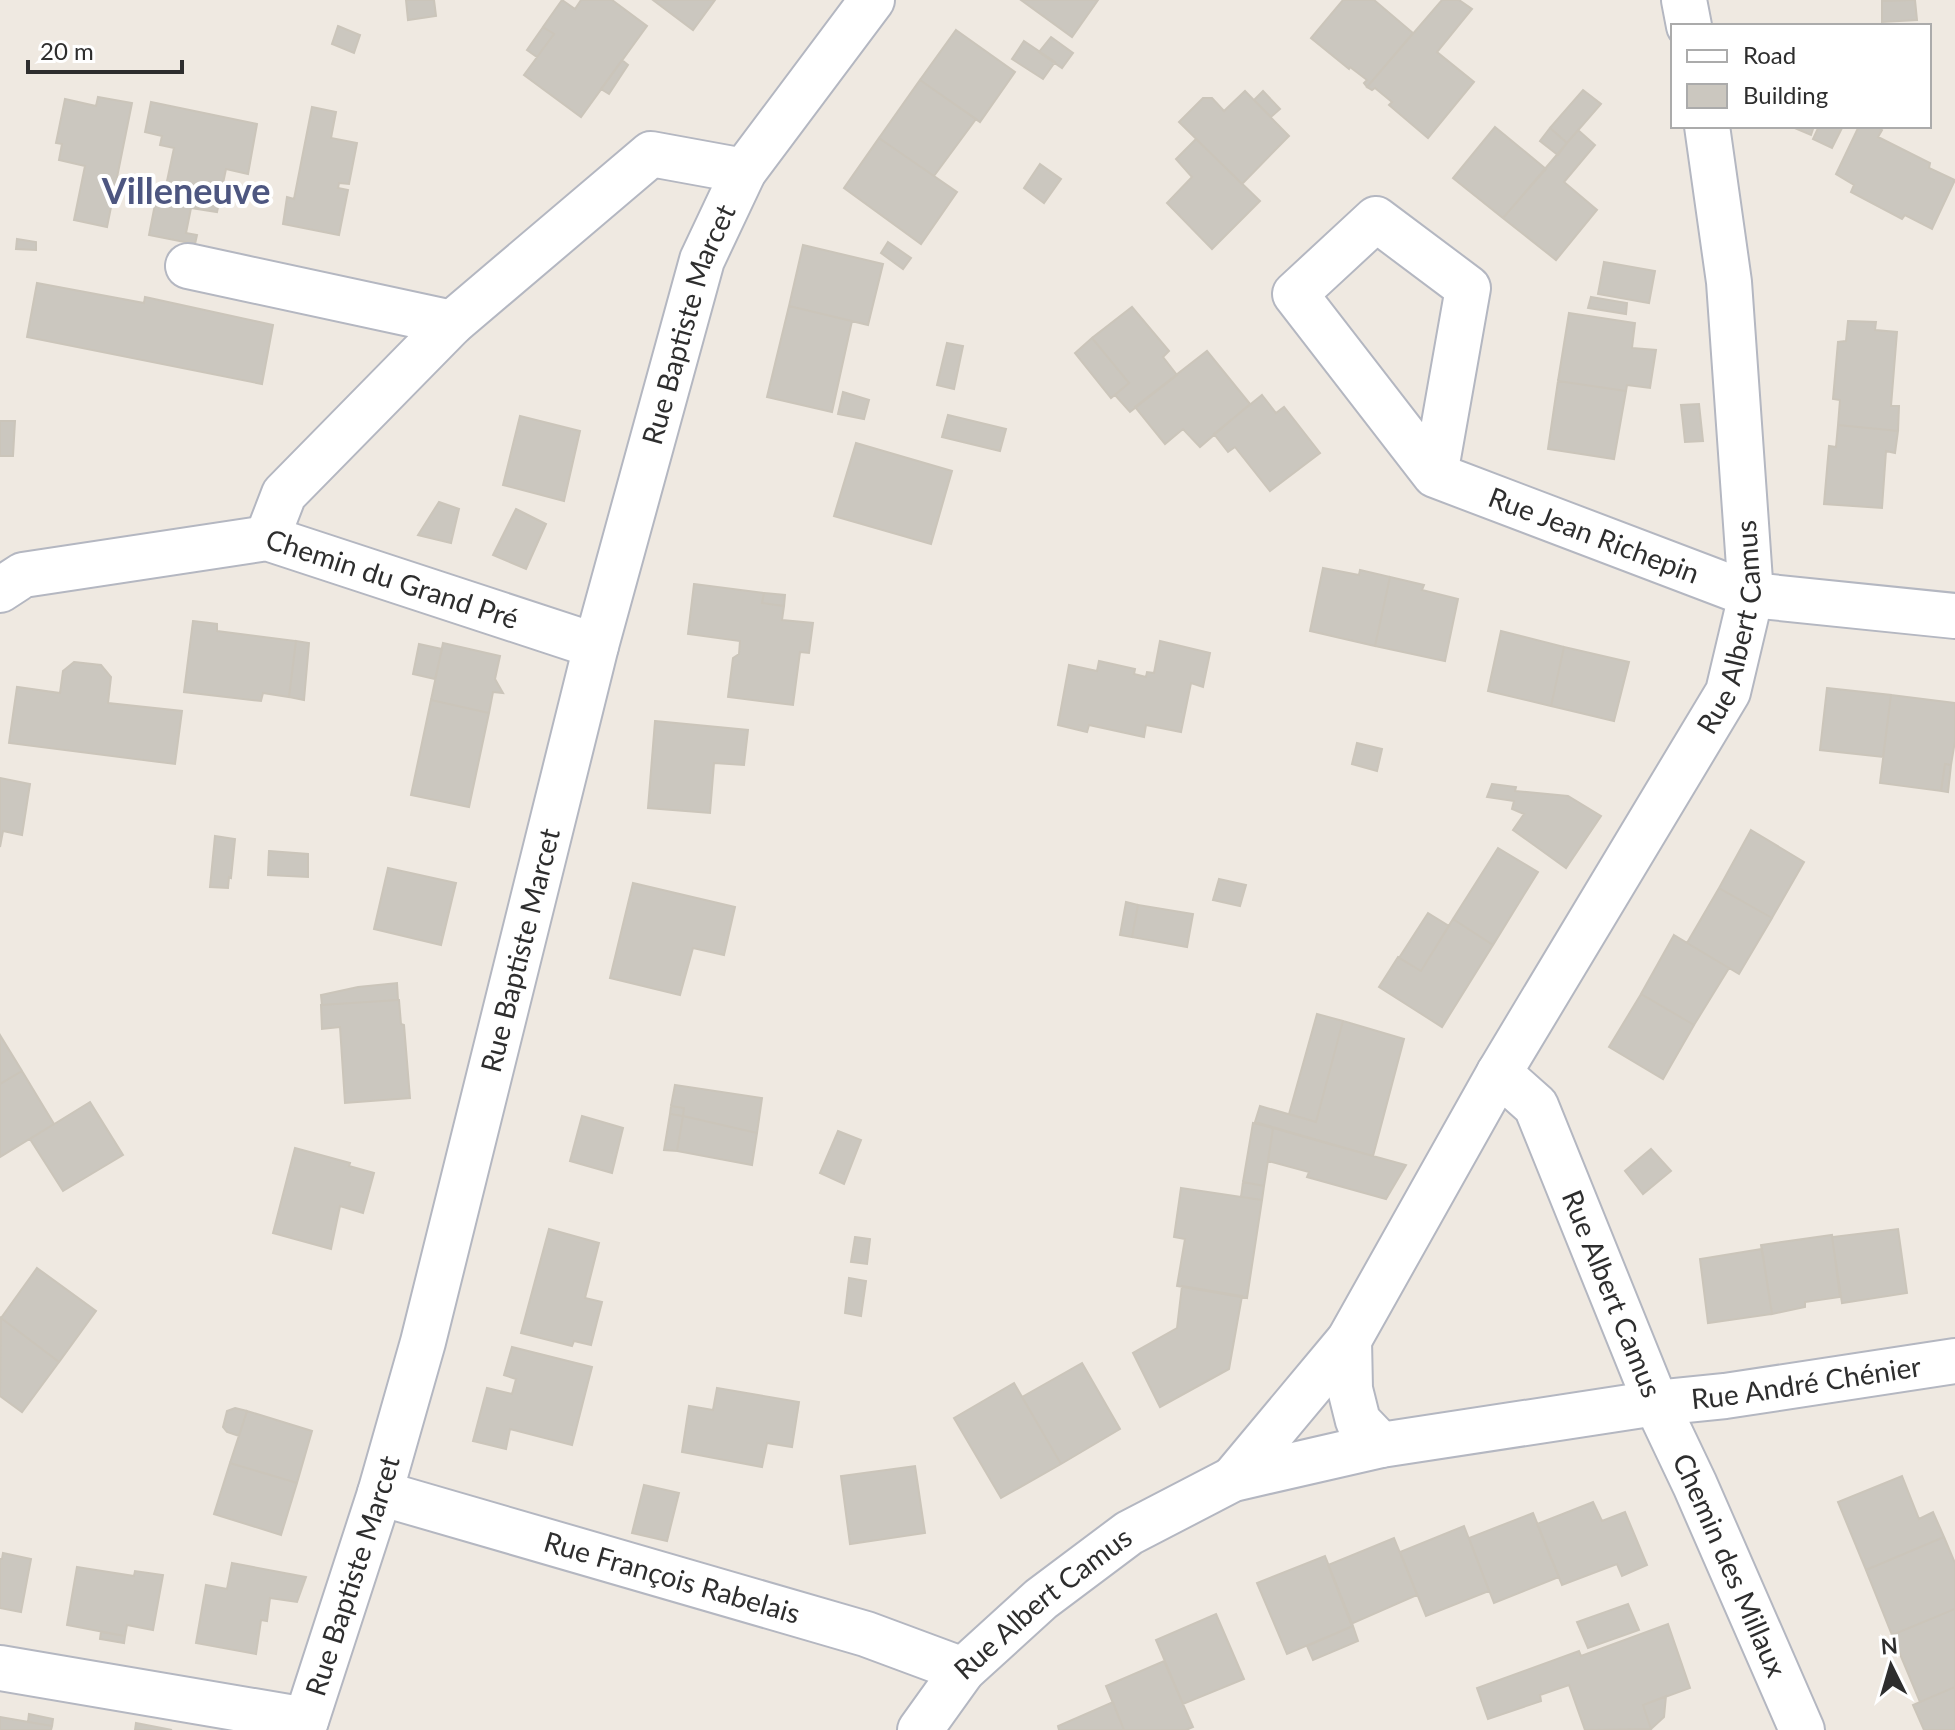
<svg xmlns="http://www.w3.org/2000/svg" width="1955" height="1730" font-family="Lato,sans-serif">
	<rect width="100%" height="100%" fill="#efe9e1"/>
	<path fill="#cbc7bf" stroke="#cbc5ba" stroke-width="2" d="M406,0H434L436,16L408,20Z
		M562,0L575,9L581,0H612L647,26L581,117L524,75L554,34L543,27Z
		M653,0H715L693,30Z
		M1021,0H1098L1072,37Z
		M1343,0H1374L1413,33L1367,87L1364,83L1367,80L1350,67L1349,69L1311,38Z
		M1442,0H1459L1472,9L1437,52L1474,82L1428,138L1389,105L1392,102L1375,88L1372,90L1367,87Z
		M1915,0L1917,20L1882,22V1Z
		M338,26L360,35L354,53L332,44Z
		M543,27L554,34L537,57L527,50Z
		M956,30L1015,72L980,122L920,80Z
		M1051,37L1073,53L1062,68L1039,52Z
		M1024,41L1055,62L1043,79L1012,59Z
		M622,60L628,65L609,94L601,89Z
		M920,80L976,119L934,176L879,138Z
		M1583,90L1601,104L1567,143L1550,128Z
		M1245,91L1289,136L1242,184L1179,122L1203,98H1212L1224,111Z
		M1263,91L1280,109L1271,117L1254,100Z
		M98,97L132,103L107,227L74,220L85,166L59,160L62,144L56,143L65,99L96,106Z
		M151,102L257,124L248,174L226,169L217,212L191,208L186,233L197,235L195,244L149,235L156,199L163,200L174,148L160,145L162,136L145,132Z
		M312,107L336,112L331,138L357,143L349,184L339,183L338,188L348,190L339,235L283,224L287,197L294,199Z
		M1790,126H1814L1811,135Z
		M1819,126H1843L1832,148L1813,139Z
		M1859,126H1875L1882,130L1878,137L1930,163L1929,168L1955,180L1932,229L1905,215L1902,219L1851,192L1854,185L1836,174Z
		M1495,127L1546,169L1503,218L1453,178Z
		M1550,128L1567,143L1558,155L1540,141Z
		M1578,130L1595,145L1564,182L1597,210L1556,260L1503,218Z
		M879,138L957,192L921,244L844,188Z
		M1196,139L1260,201L1212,249L1167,203L1192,177L1176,159Z
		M1040,164L1061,179L1044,203L1024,188Z
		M17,239L36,242V250L16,249Z
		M888,242L911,258L903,269L881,253Z
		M803,245L883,264L868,325L789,306Z
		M1604,262L1655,271L1649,303L1598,294Z
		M37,283L144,303L145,297L273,325L262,384L27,337Z
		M1591,297L1627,303L1626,314L1588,308Z
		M789,306L852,321L832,412L767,397Z
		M1132,307L1169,351L1163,357L1177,375L1130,412L1115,395L1129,383L1092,338Z
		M1569,313L1635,323L1632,348L1656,350L1650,388L1627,385L1626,391L1558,381Z
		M1848,321L1876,322L1875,330L1897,332L1891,406H1899L1898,431L1838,425L1840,400L1833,399L1838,342L1846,341Z
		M1092,338L1129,383L1111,398L1075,353Z
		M947,343L963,346L954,389L937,385Z
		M1207,351L1250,404L1200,447L1183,429L1165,444L1135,407Z
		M1558,381L1626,391L1614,459L1548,449Z
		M843,392L869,400L864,419L838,414Z
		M1262,395L1276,413L1284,407L1320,453L1270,491L1235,447L1228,452L1214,434Z
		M1699,404L1703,441L1685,442L1681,405Z
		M948,415L1006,429L1000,451L942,437Z
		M520,416L580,431L564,501L503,485Z
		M0,421H15L13,456H0Z
		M1838,425L1898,431L1895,453L1886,451L1882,508L1824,504L1829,446L1836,447Z
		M856,443L952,471L931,544L834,516Z
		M439,502L459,509L451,543L418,535Z
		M516,509L546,524L526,569L493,555Z
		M1323,568L1359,575L1360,570L1390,577L1375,646L1310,631Z
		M1390,577L1424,585L1422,590L1458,599L1445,661L1375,646Z
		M694,584L764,593L762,603L784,606L782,620L813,623L809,653L800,652L793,705L728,697L733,658L739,654L740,641L688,634Z
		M764,593L785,595L784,606L762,603Z
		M193,621L217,624V631L296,641L289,697L263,693L261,701L184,692Z
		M1501,631L1564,647L1551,706L1488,691Z
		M296,641L309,643L304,700L289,697Z
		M1160,641L1210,653L1203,687L1191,683L1181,732L1146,725L1144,737L1089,725L1087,732L1058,725L1069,665L1097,671L1099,661L1135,669L1134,674L1146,677L1147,672L1154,673Z
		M443,643L500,656L495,679L503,693L493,692L489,713L431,700Z
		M419,644L442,649L435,679L413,674Z
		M1564,647L1629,662L1614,721L1551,706Z
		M74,662L101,665L111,677L108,703L182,711L175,764L9,743L17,687L60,693L63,671Z
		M1827,688L1891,695L1883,757L1820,750Z
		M1891,695L1955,703V741L1951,765L1945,764L1941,791L1880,783Z
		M431,700L489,713L469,807L411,795Z
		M655,721L748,730L744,765L714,763L710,813L648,808Z
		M1357,743L1382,749L1377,771L1352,764Z
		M1945,764L1951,765L1948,792L1941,791Z
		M0,778L30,784L22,835L3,831L0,847Z
		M1492,784L1516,787L1515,791L1568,796L1601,816L1566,868L1513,830L1524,814L1512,809L1514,801L1487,797Z
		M1751,830L1804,862L1772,918L1719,888Z
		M215,836L235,839L231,878L229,877L228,888L210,887Z
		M1498,848L1538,872L1493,945L1453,919Z
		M269,851L308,854V877L268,875Z
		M388,868L456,883L441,945L374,929Z
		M1219,879L1246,885L1240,906L1213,900Z
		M633,883L735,907L724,955L693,948L680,995L610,978Z
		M1719,888L1772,918L1739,974L1687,943Z
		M1126,902L1138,905L1132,937L1120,935Z
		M1138,905L1193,914L1187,947L1132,937Z
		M1428,913L1449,926L1421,971L1399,958Z
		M1453,919L1493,945L1442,1027L1379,987L1398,957L1421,971Z
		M1674,935L1729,968L1694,1025L1641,994Z
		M397,983L398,1000L322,1005L321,995L358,987Z
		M1641,994L1694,1025L1663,1079L1609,1047Z
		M399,1000L401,1024L404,1025L410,1098L345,1103L340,1027L322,1029L321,1005Z
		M1317,1014L1343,1021L1316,1122L1289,1114Z
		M1343,1021L1404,1039L1373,1156L1255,1122L1260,1106L1316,1122Z
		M0,1035L22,1071L0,1084Z
		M22,1071L54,1124L0,1157V1084Z
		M675,1085L762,1098L757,1133L683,1116L684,1108L671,1106Z
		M90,1102L123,1155L63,1191L30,1139Z
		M671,1106L684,1108L683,1116L670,1114Z
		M670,1114L683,1116L677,1151L664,1150Z
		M582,1116L623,1128L612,1173L570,1161Z
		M683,1116L757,1133L752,1165L677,1151Z
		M1253,1123L1273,1128L1264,1186L1243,1182Z
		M1273,1128L1322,1142L1406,1165L1386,1199L1307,1177L1309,1172L1268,1161Z
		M838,1131L861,1140L844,1184L820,1173Z
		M295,1148L350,1163L349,1166L374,1173L363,1213L340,1206L331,1249L273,1233Z
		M1651,1149L1671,1171L1643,1194L1625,1171Z
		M1243,1182L1264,1186L1262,1200L1241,1197Z
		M1181,1188L1262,1200L1247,1298L1177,1286L1185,1239L1174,1237Z
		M549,1229L599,1243L585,1298L602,1302L591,1345L574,1341L572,1346L521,1333Z
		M1898,1229L1907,1293L1842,1303L1832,1237Z
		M1832,1235L1840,1297L1805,1302V1307L1772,1314L1761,1245Z
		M855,1237L870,1239L867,1264L851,1262Z
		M1762,1249L1772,1314L1708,1323L1700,1259Z
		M37,1268L96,1311L59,1362L1,1318Z
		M849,1278L866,1281L861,1316L845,1313Z
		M1182,1286L1242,1296L1229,1369L1160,1407L1133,1353L1177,1328Z
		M1,1318L59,1362L22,1412L0,1396Z
		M512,1347L592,1367L572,1445L510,1429L506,1449L473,1441L487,1388L512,1394L516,1379L504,1375Z
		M1082,1363L1120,1429L1061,1464L1022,1397Z
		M1014,1383L1061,1464L1001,1498L954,1418Z
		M717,1388L799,1402L792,1447L767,1443L762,1467L682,1452L689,1406L713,1410Z
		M235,1408L247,1411L239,1436L227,1432L223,1427L227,1411Z
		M247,1411L312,1431L297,1483L230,1463Z
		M230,1463L297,1483L281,1535L214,1514Z
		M915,1466L925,1533L850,1544L841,1476Z
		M1902,1476L1919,1519L1933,1512L1944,1537L1866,1570L1838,1502Z
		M644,1485L679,1493L667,1541L632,1533Z
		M1593,1502L1602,1521L1625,1512L1647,1565L1622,1576L1617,1564L1562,1585L1537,1524Z
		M1533,1513L1559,1577L1494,1603L1469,1538Z
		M1464,1526L1489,1591L1426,1616L1400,1552Z
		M1944,1537L1955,1563V1609L1892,1635L1866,1570Z
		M1394,1538L1417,1595L1351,1624L1328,1565Z
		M3,1553L31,1559L21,1612L0,1608V1559H2Z
		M1325,1556L1353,1626L1287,1654L1257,1583Z
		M232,1563L306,1577L297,1602L270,1598L267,1621L261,1620L256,1654L196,1643L206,1585L227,1589Z
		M77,1567L134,1576L135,1571L163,1575L153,1630L127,1625L125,1636L67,1625Z
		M1628,1604L1639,1630L1588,1648L1577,1622Z
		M1955,1609V1687L1920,1702L1892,1635Z
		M1216,1614L1244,1679L1183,1704L1156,1640Z
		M1668,1624L1690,1688L1643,1705L1651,1729L1585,1730L1569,1685L1540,1695L1541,1701L1488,1719L1477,1688L1579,1651L1581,1656Z
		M1353,1626L1358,1641L1313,1660L1307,1646Z
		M101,1632L125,1636L124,1643L100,1639Z
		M1164,1661L1193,1727L1186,1730H1124L1106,1686Z
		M1955,1687V1730H1924L1913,1705Z
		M1666,1696L1664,1717L1651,1729L1643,1705Z
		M1113,1702L1124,1730H1059L1058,1726Z
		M29,1714L53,1719L52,1726L28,1722Z
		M0,1717L52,1726L51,1730H0Z
		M136,1723L172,1730H135Z"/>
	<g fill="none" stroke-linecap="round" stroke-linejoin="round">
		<defs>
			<g id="minor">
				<path d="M1684,0L1689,26"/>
				<path d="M188,266L452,323"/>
				<path id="s1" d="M1435,475L1468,288L1376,219L1295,294L1435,475L1751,595L1955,616"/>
				<path d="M267,538L284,494L452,323L651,154L744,171"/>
				<path id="s2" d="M0,590L23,575L267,538L596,646"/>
				<path id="s3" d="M1499,1073L1536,1106L1656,1403L1695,1485L1802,1730"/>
				<path d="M1349,1340L1350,1389L1358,1421L1381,1445"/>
				<path id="s4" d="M1233,1479L1349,1340L1499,1073L1728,692L1751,595L1729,282L1707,126"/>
				<path id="s5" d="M380,1493L866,1634L963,1670"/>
				<path d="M0,1668L306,1720"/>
				<path id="s6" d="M303,1730L380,1493L423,1342L596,646L702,260L744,171L872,0"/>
				<path id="s7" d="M920,1730L963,1670L1041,1599L1129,1533L1233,1479L1381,1445L1656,1403L1725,1396L1955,1361"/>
			</g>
		</defs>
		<use href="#minor" stroke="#b4b7c1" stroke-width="48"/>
		<use href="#minor" stroke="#fff" stroke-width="44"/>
	</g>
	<g text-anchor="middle" stroke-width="8" stroke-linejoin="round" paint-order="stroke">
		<g font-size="28" fill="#2e2e2e" stroke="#fff">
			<text dy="10" stroke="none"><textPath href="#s6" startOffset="1458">Rue Baptiste Marcet</textPath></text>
			<text dy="10" stroke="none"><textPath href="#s1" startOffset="814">Rue Jean Richepin</textPath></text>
			<text dy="10" stroke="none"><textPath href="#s2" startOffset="406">Chemin du Grand Pré</textPath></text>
			<text dy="10" stroke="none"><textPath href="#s4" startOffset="996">Rue Albert Camus</textPath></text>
			<text dy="10" stroke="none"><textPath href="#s6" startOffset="810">Rue Baptiste Marcet</textPath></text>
			<text dy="10" stroke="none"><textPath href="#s3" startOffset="252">Rue Albert Camus</textPath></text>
			<text dy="10" stroke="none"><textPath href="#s7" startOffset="988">Rue André Chénier</textPath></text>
			<text dy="10" stroke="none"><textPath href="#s3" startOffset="548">Chemin des Millaux</textPath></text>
			<text dy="10" stroke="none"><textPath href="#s6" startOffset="162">Rue Baptiste Marcet</textPath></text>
			<text dy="10" stroke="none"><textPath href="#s5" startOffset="304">Rue François Rabelais</textPath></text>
			<text dy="10" stroke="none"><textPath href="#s7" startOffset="178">Rue Albert Camus</textPath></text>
		</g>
		<g font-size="36" font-weight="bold" fill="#4d5680" stroke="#fff">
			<text x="186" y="204">Villeneuve</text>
		</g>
	</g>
	<rect x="1671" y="24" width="260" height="104" fill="#ffffff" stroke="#ababab" stroke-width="2"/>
	<rect x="1687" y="50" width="40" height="12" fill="#ffffff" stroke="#ababab" stroke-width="2"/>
	<text x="1743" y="64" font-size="24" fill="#2e2e2e">Road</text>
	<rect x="1687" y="84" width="40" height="24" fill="#cbc7bf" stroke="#ababab" stroke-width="2"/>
	<text x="1743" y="104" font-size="24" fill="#2e2e2e">Building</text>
	<g transform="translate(1891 1666) rotate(355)" stroke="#ffffff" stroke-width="6" paint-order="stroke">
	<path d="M0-6L14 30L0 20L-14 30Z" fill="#2e2e2e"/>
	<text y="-12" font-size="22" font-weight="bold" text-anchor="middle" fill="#2e2e2e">N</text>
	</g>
	<path d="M28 60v12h154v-12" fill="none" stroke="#2e2e2e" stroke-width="4"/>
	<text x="40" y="60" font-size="24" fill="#2e2e2e" stroke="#ffffff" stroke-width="6" paint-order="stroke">20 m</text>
</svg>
